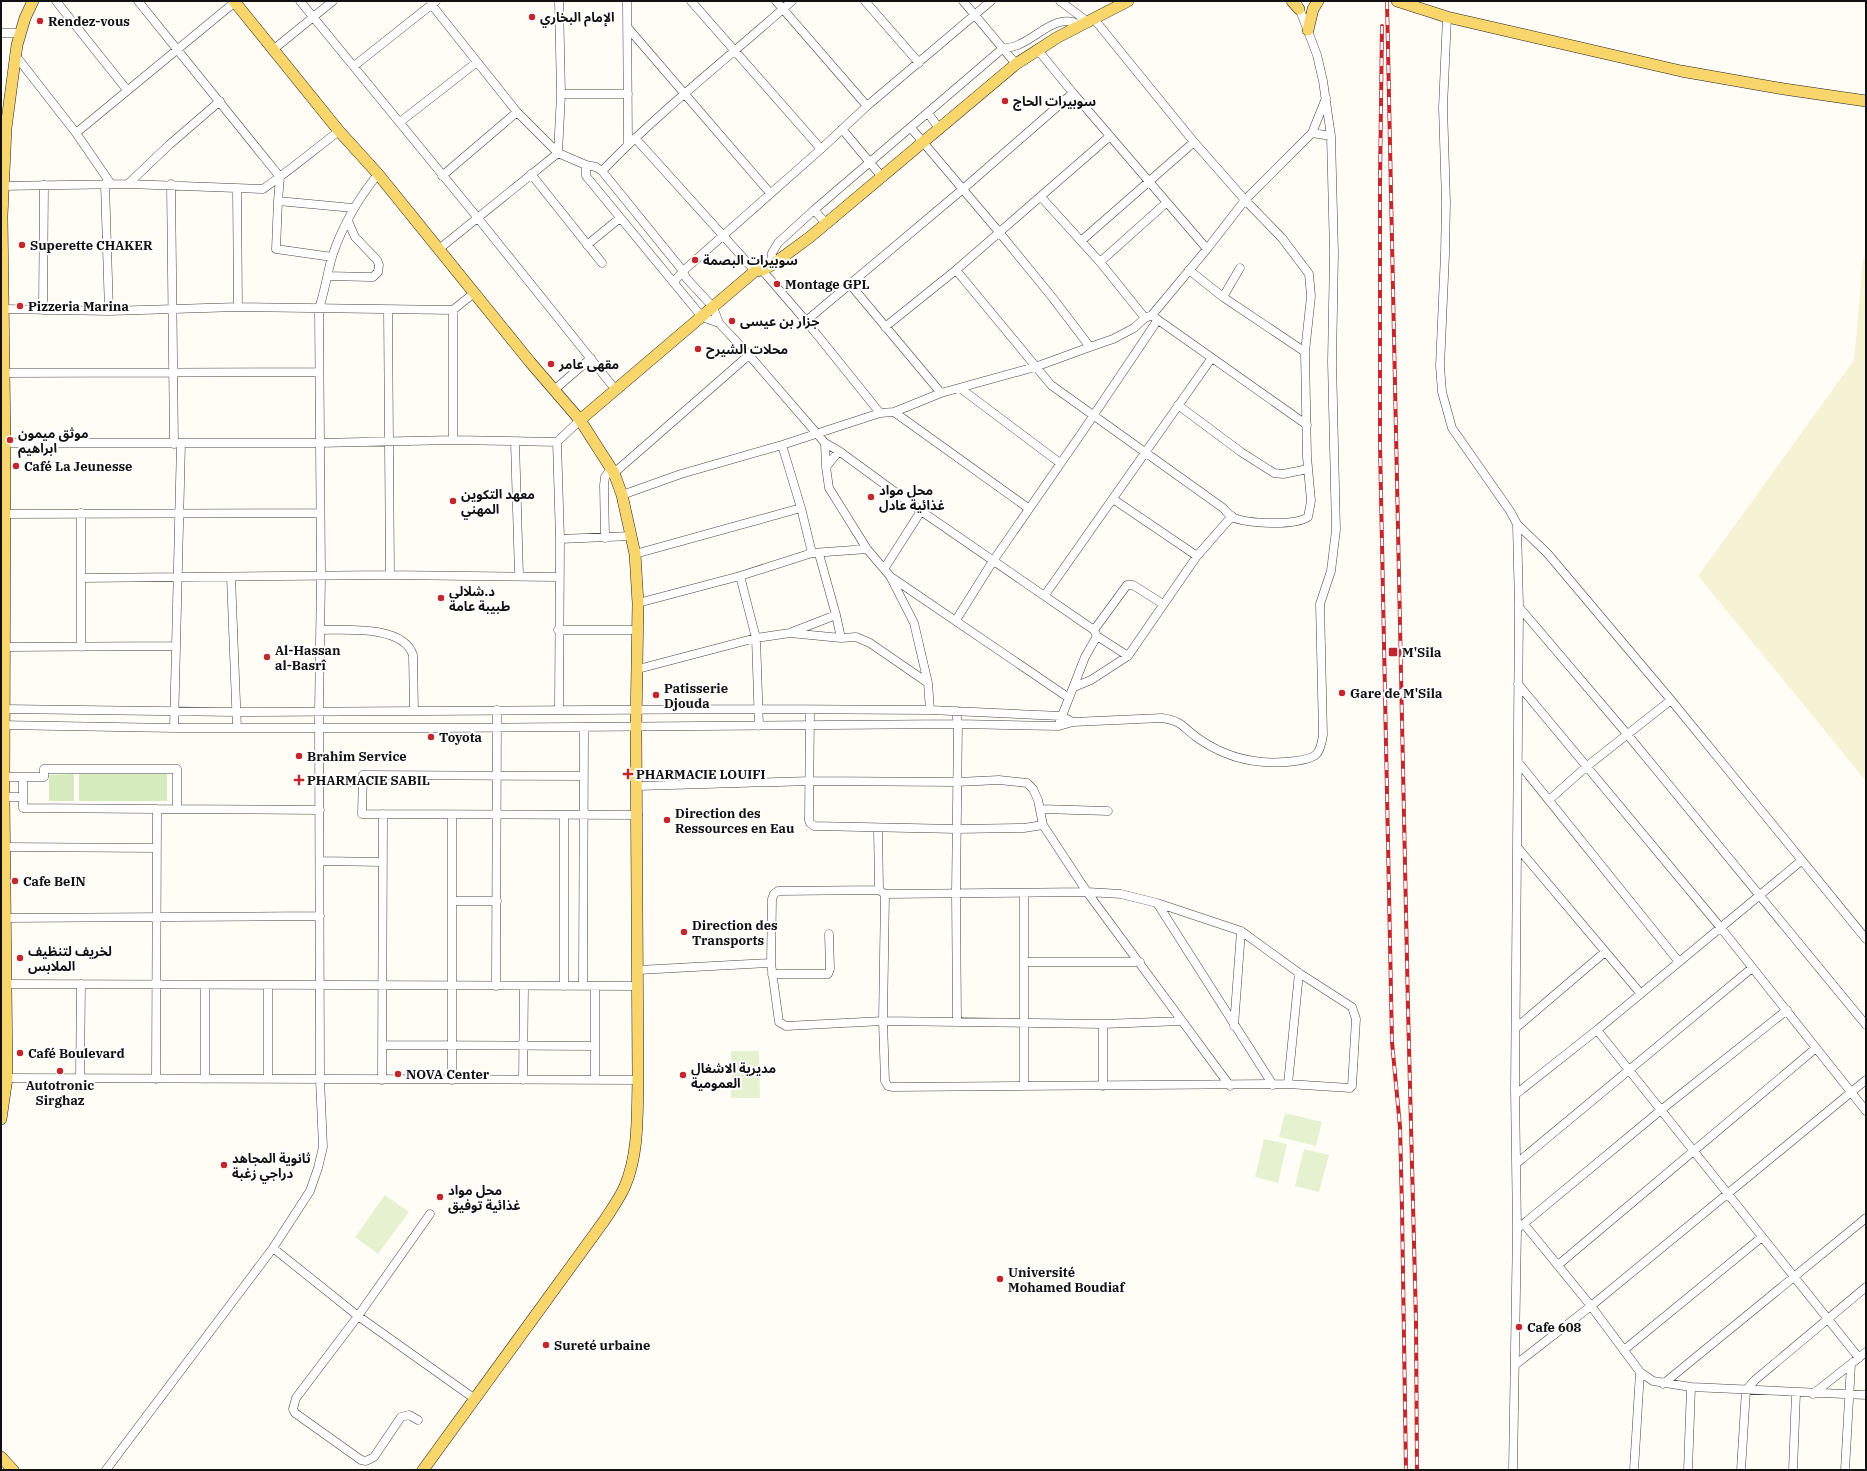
<svg xmlns="http://www.w3.org/2000/svg" width="1867" height="1471" font-family="'IBM Plex Serif','Noto Sans Arabic',serif">
	<rect width="100%" height="100%" fill="#fffdf5"/>
	<path fill="#f6f3d4" d="M1866,256V781L1698,576L1854,360L1863,260Z"/>
	<path fill="#d5ebbd" d="M74,774V801H49V775Z
		M79,774H167V801H79Z"/>
	<path fill="#e6f2cf" d="M731,1051H759L760,1098H731Z
		M1285,1113L1322,1122L1316,1146L1279,1137Z
		M1264,1139L1287,1144L1278,1183L1255,1177Z
		M1304,1149L1329,1155L1319,1192L1295,1186Z
		M385,1195L409,1212L378,1254L355,1237Z"/>
	<g fill="none" stroke-linecap="round" stroke-linejoin="round">
		<defs>
			<path id="minor" d="M56,1L127,90
				M138,1L280,177L278,201L353,208
				M300,1L477,217L615,389
				M627,1L628,144
				M691,1L821,149
				M776,1L867,106
				M865,1L919,63
				M963,1L1016,64
				M1060,1L1088,22
				M431,4L517,112L558,153L586,165L596,167L602,171L683,271L686,278L713,307L719,323L749,355L825,443L826,467L829,488L867,549L890,576L914,623L928,683L930,710
				M1447,17L1443,107L1446,202L1445,254L1440,366L1442,392L1452,428L1510,511L1517,524L1519,607L1515,1090L1517,1229L1513,1470
				M628,28L770,193
				M1,33H21
				M274,49L333,1
				M16,56L76,133L111,184
				M354,66L436,1
				M1073,93L1207,249
				M561,94H628
				M928,113L938,127
				M400,122L477,62
				M911,128L999,232L1052,297L1090,347
				M842,129L882,177
				M76,133L235,2
				M1312,133L1331,136
				M635,138L755,271
				M586,165V176L702,317L719,323
				M602,171C661,110 728,58 792,1
				M531,174L602,263
				M442,176L517,112
				M105,184L109,311
				M128,184L169,145L220,101
				M171,184L174,444
				M1,186L128,184L263,189C289,171 314,150 339,131
				M237,189L238,307
				M1041,197L1100,262L1145,318
				M278,201L276,249L332,257
				M814,210L825,222
				M1081,241L1194,142
				M587,245L620,218
				M439,249L558,153L561,94L559,1
				M1100,262L1166,203
				M772,265V253L778,243L814,210L1002,49C1008,48 1015,47 1020,44C1039,36 1058,12 1080,25
				M762,270L806,321L963,189L1073,93L1037,49
				M956,270L1051,385L1223,508C1226,511 1229,515 1232,517C1247,524 1295,526 1308,517L1311,501L1307,457L1305,352L1311,296L1309,274L1282,238L1245,200L1194,142L1094,19
				M1189,270L1223,297L1305,352
				M328,276L369,277H373L378,272L379,265L377,260L355,237L348,221
				M674,282L683,271L821,149L867,106L991,1
				M849,283L941,393
				M1223,297L1240,268
				M4,309L109,311L238,307L453,310
				M43,310L44,185
				M388,310L390,575
				M1154,317L1307,425
				M806,321L880,413
				M885,327L956,270L1110,136
				M4,373L318,372
				M960,388L1060,463
				M554,390L591,358
				M1178,405L1241,452L1274,473L1283,474L1308,469
				M894,412L1028,508
				M453,440V310L474,293
				M515,442L519,575
				M557,442L560,539L559,710
				M1,443H319L453,440L557,442L580,420
				M825,443L839,451L921,511L1094,630L1097,636L1128,656
				M782,445L801,508L812,553
				M826,467L839,451
				M614,473L749,355
				M622,495L681,474L782,445L880,413L894,412L941,393L1035,367L1090,347L1113,339L1134,328L1145,318L1152,315L1207,249L1245,200L1312,133L1326,98
				M1113,499L1197,556
				M4,514L320,513
				M1517,524L1548,554L1671,700L1866,939
				M605,538L604,485L605,477L611,469
				M560,539L631,536
				M635,554L801,508
				M819,554L836,615L841,638L856,637L870,643L928,683
				M884,569L921,511
				M740,576L756,638L759,726
				M231,577L237,728
				M891,577L1069,698
				M81,578L390,575L559,577
				M1045,595L1211,359
				M638,603L740,576L812,553L867,549
				M1519,607L1627,734L1866,1025
				M956,620L993,561L1083,431L1157,321
				M320,630C346,630 403,625 413,655L414,711
				M558,630H638
				M1094,630L1127,585H1133L1163,604
				M792,632L836,615
				M5,647L175,646
				M81,647V513
				M638,669L756,638L790,633L841,638
				M1518,684L1721,928L1866,1111
				M1074,687L1091,680L1128,656L1197,556L1232,516
				M810,710L809,820L810,823L814,826L957,829L1024,828L1043,825
				M956,711L958,724L956,892L957,1022
				M1,712L5,709L236,712L759,709L930,710L1061,716L1073,722
				M1060,721L1085,657L1097,636
				M1,725L174,728H431L958,724L1059,726L1073,722L1162,718C1183,721 1183,728 1199,739C1228,759 1260,766 1296,761C1316,758 1320,756 1323,735L1320,604L1331,571L1336,530L1332,362L1334,253L1331,136L1323,81L1317,55L1298,5
				M174,728L181,443
				M1518,762L1679,962
				M584,776L363,775L362,814L638,815
				M4,777H44V769H177V809
				M23,777V808L157,809
				M320,782H363
				M638,786L810,781L957,782L999,780L1027,783L1033,789L1038,800L1043,825L1087,892L1230,1086
				M4,797H23
				M1549,800L1586,767L1671,700
				M1041,809L1108,811
				M878,828L879,890
				M4,847L157,848
				M1518,848L1641,994
				M320,861L383,862
				M885,894L883,1021L885,1081L888,1086L893,1087L1288,1084L1350,1088L1352,1086L1356,1019L1352,1007L1299,973L1241,931L1157,903L1121,894L1087,892L885,894L879,890L778,891L774,894L772,899L771,963L779,1022L786,1026L883,1021L1103,1024L1182,1021
				M452,901H497
				M1157,903L1273,1085
				M4,918L320,916
				M1025,962H1140
				M638,970L771,963
				M772,974H828L830,969L829,934
				M6,984L638,986
				M496,986L497,710
				M564,986V815
				M583,986L584,727
				M1234,1026L1241,931
				M1517,1027L1605,952
				M1597,1030L1859,1358
				M382,1045L595,1046
				M7,1078L638,1080
				M80,1079L81,984
				M156,1079L157,809L320,810
				M205,1079V985
				M268,1079V985
				M382,1080L383,814
				M452,1080V815
				M523,1080L524,986
				M595,1080V986
				M1288,1084L1299,973
				M1024,1085V893
				M1103,1086V1024
				M1516,1094L1597,1030L1801,861
				M1517,1163L1752,968
				M1524,1224L1591,1306L1640,1372L1653,1381L1691,1387L1866,1395
				M1521,1226L1661,1110L1787,1010
				M273,1248L358,1316L475,1399
				M1558,1265L1816,1048
				M1624,1350L1762,1237
				M1515,1365L1591,1306L1866,1080
				M1663,1384L1866,1218
				M1813,1394L1866,1352
				M418,1420L409,1415L401,1417L374,1457L366,1461L361,1460L295,1413L293,1409L296,1398L358,1316L430,1214
				M106,1470L273,1248L310,1191L318,1168L323,1147L320,1079L319,711L321,575L319,308C325,291 327,274 332,257C342,226 358,199 378,174
				M1634,1470L1640,1372
				M1688,1470L1691,1387
				M1741,1470L1746,1390L1755,1380L1866,1287
				M1793,1470L1796,1393
				M1845,1470L1851,1364"/>
			<path id="major" d="M234,1L339,131L378,174L530,362L580,420L755,271L762,270L772,265L810,237L1016,64L1058,37L1128,1
				M1292,1L1299,9
				M1397,1L1447,17L1681,71L1784,89L1866,101
				M1308,30L1313,9L1318,1
				M1,1119L7,1078L4,797L5,443L2,216L6,128L17,45L25,18L33,1
				M1,1457L13,1470
				M423,1470L604,1221C611,1210 620,1198 625,1186C639,1153 637,1115 638,1080L636,727L638,603L635,554L622,495L614,473L580,420"/>
		</defs>
		<use href="#minor" stroke="#444" stroke-width="9"/>
		<use href="#major" stroke="#222" stroke-width="12"/>
		<use href="#minor" stroke="#fff" stroke-width="8"/>
		<use href="#major" stroke="#f9d66b" stroke-width="11"/>
		<defs>
			<path id="rail" d="M1387,1L1408,1008L1416,1321L1417,1470
				M1382,26L1380,182V444L1392,1042L1400,1127L1402,1208L1406,1470"/>
		</defs>
		<use href="#rail" stroke="#c4262e" stroke-width="4"/>
		<use href="#rail" stroke="#fff" stroke-width="2.5" stroke-dasharray="8" stroke-linecap="butt"/>
	</g>
	<g fill="#c4262e" stroke="#fff" stroke-width="1.5">
		<circle cx="532" cy="17" r="4"/>
		<circle cx="40" cy="21" r="4"/>
		<circle cx="1005" cy="101" r="4"/>
		<circle cx="22" cy="245" r="4"/>
		<circle cx="695" cy="260" r="4"/>
		<circle cx="777" cy="284" r="4"/>
		<circle cx="20" cy="306" r="4"/>
		<circle cx="732" cy="321" r="4"/>
		<circle cx="698" cy="349" r="4"/>
		<circle cx="551" cy="364" r="4"/>
		<circle cx="10" cy="440" r="4"/>
		<circle cx="16" cy="466" r="4"/>
		<circle cx="871" cy="497" r="4"/>
		<circle cx="453" cy="501" r="4"/>
		<circle cx="441" cy="598" r="4"/>
		<rect x="1388" y="647" width="10" height="10" rx="2"/>
		<circle cx="267" cy="657" r="4"/>
		<circle cx="1342" cy="693" r="4"/>
		<circle cx="656" cy="695" r="4"/>
		<circle cx="431" cy="737" r="4"/>
		<circle cx="299" cy="756" r="4"/>
		<path d="M626 768h4v4h4v4h-4v4h-4v-4h-4v-4h4z"/>
		<path d="M297 774h4v4h4v4h-4v4h-4v-4h-4v-4h4z"/>
		<circle cx="667" cy="820" r="4"/>
		<circle cx="15" cy="881" r="4"/>
		<circle cx="684" cy="932" r="4"/>
		<circle cx="20" cy="958" r="4"/>
		<circle cx="20" cy="1053" r="4"/>
		<circle cx="60" cy="1071" r="4"/>
		<circle cx="398" cy="1074" r="4"/>
		<circle cx="683" cy="1075" r="4"/>
		<circle cx="224" cy="1165" r="4"/>
		<circle cx="440" cy="1197" r="4"/>
		<circle cx="1000" cy="1279" r="4"/>
		<circle cx="1519" cy="1327" r="4"/>
		<circle cx="546" cy="1345" r="4"/>
	</g>
	<g text-anchor="middle" stroke-width="4" stroke-linejoin="round" paint-order="stroke">
		<g font-size="13" font-weight="bold" fill="#111" stroke="#fff" text-anchor="start">
			<text x="540" y="22">الإمام البخاري</text>
			<text x="48" y="26">Rendez-vous</text>
			<text x="1013" y="106">سوبيرات الحاج</text>
			<text x="30" y="250">Superette CHAKER</text>
			<text x="703" y="265">سوبيرات البصمة</text>
			<text x="785" y="289">Montage GPL</text>
			<text x="28" y="311">Pizzeria Marina</text>
			<text x="740" y="326">جزار بن عيسى</text>
			<text x="706" y="354">محلات الشيرح</text>
			<text x="559" y="369">مقهى عامر</text>
			<text x="18" y="438">موثق ميمون<tspan x="18" dy="15">ابراهيم</tspan></text>
			<text x="24" y="471">Café La Jeunesse</text>
			<text x="879" y="495">محل مواد<tspan x="879" dy="15">غذائية عادل</tspan></text>
			<text x="461" y="499">معهد التكوين<tspan x="461" dy="15">المهني</tspan></text>
			<text x="449" y="596">د.شلالي<tspan x="449" dy="15">طبيبة عامة</tspan></text>
			<text x="275" y="655">Al-Hassan<tspan x="275" dy="15">al-Basrî</tspan></text>
			<text x="1402" y="657">M'Sila</text>
			<text x="664" y="693">Patisserie<tspan x="664" dy="15">Djouda</tspan></text>
			<text x="1350" y="698">Gare de M'Sila</text>
			<text x="439" y="742">Toyota</text>
			<text x="307" y="761">Brahim Service</text>
			<text x="636" y="779">PHARMACIE LOUIFI</text>
			<text x="307" y="785">PHARMACIE SABIL</text>
			<text x="675" y="818">Direction des<tspan x="675" dy="15">Ressources en Eau</tspan></text>
			<text x="23" y="886">Cafe BeIN</text>
			<text x="692" y="930">Direction des<tspan x="692" dy="15">Transports</tspan></text>
			<text x="28" y="956">لخريف لتنظيف<tspan x="28" dy="15">الملابس</tspan></text>
			<text x="28" y="1058">Café Boulevard</text>
			<text x="691" y="1073">مديرية الاشغال<tspan x="691" dy="15">العمومية</tspan></text>
			<text x="406" y="1079">NOVA Center</text>
			<text x="60" y="1090" text-anchor="middle">Autotronic<tspan x="60" dy="15">Sirghaz</tspan></text>
			<text x="232" y="1163">ثانوية المجاهد<tspan x="232" dy="15">دراجي زغبة</tspan></text>
			<text x="448" y="1195">محل مواد<tspan x="448" dy="15">غذائية توفيق</tspan></text>
			<text x="1008" y="1277">Université<tspan x="1008" dy="15">Mohamed Boudiaf</tspan></text>
			<text x="1527" y="1332">Cafe 608</text>
			<text x="554" y="1350">Sureté urbaine</text>
		</g>
	</g>
	<rect width="1867" height="1471" fill="none" stroke="#111111" stroke-width="4"/>
</svg>
